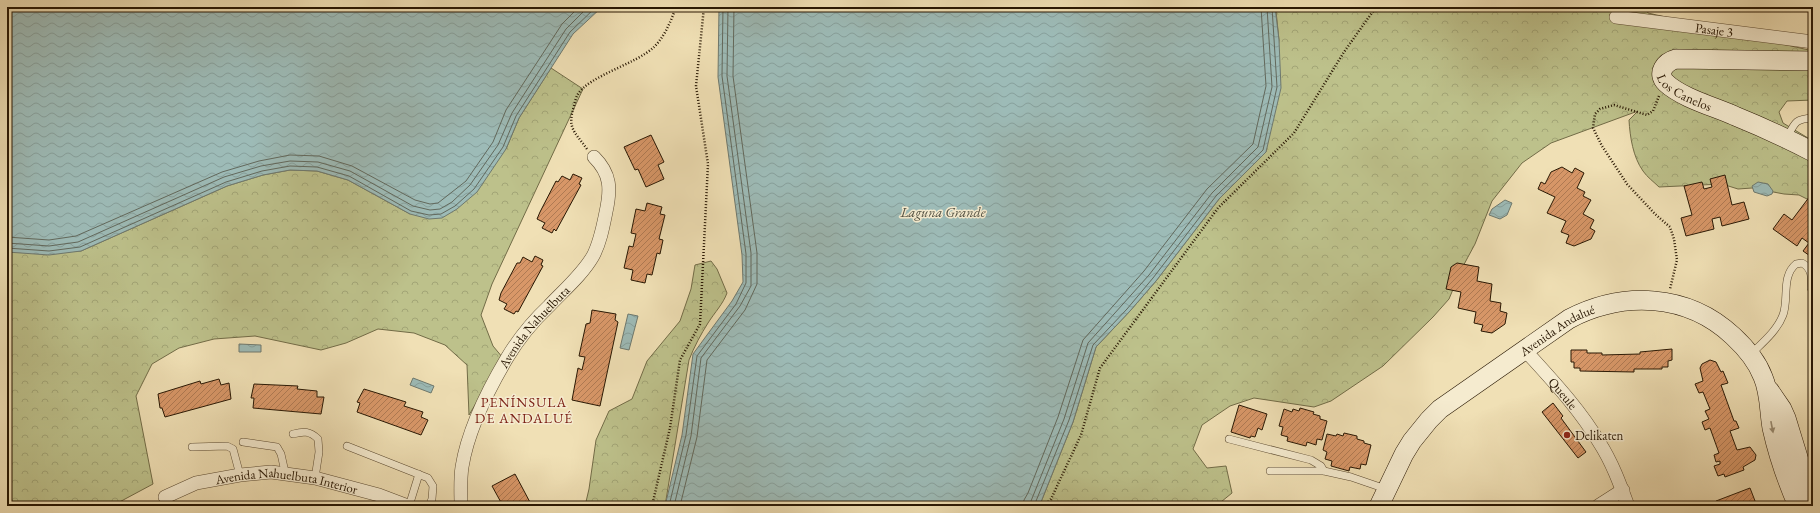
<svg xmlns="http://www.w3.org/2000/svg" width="1820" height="513" font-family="'EB Garamond',serif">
	<defs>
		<pattern id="forest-crowns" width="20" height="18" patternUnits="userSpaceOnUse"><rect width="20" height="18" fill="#bdc18b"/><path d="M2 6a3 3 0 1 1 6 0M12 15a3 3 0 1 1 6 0" fill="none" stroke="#a2a576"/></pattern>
		<pattern id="water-waves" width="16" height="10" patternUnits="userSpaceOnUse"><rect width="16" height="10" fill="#9dbbb7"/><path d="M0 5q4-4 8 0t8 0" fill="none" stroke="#87a09c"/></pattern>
		<pattern id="building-hatch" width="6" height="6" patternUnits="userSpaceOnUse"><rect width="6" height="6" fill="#d89768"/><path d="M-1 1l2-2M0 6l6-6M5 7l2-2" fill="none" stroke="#af7a53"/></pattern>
	</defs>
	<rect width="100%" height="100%" fill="#f0e0b5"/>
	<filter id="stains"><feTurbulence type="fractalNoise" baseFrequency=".005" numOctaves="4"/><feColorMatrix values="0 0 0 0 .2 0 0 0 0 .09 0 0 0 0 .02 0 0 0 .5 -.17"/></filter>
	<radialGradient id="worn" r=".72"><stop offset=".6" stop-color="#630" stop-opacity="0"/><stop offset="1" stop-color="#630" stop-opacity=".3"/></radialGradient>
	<path fill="url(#forest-crowns)" stroke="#726c47" d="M1286,7H1645L1648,13L1813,51V100L1787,101L1779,112L1783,123L1813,141V202L1799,195L1784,194L1752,188L1738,189L1722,184L1659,187C1654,182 1647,177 1643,171C1633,157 1630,137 1629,120L1638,111L1551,143L1522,163L1492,201L1475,244L1461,270L1449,299L1433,317L1383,366L1331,401L1314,407L1254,398L1230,406L1202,425L1193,449L1207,468L1226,466L1232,493L1216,506H1036L1041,502L1073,422L1096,347L1130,311L1156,281L1219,199L1266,152L1279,40L1276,11Z
		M551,68L583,89L492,284L481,315L493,346L503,358L469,415L467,365L445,345L414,333L378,329L346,343L321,350L255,336L214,339L179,348L152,364L136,396L153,484L112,506H7V252L81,251L227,186L263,175L290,170L317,171L348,180L410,214L506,149L519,118Z
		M711,261L717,269L727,293C723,304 715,312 708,323C701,334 694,347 689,360L665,506H585L589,489L596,440L609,411L632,399L647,361L680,321L691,289L695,265Z"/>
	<path fill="url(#water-waves)" stroke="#6e796f" d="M7,7H602L573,34L519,118L506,149L477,192L457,209L442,218L429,219L410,214L348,180L317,171L290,170L263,175L227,186L81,251L49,255L7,252Z
		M719,7H1275L1279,40L1281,88L1266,152L1219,199L1156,281L1130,311L1096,347L1073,422L1041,502L1036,506H665L682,435L693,354L732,301L743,282L742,255L718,77Z
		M1758,182L1768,184L1773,191L1772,194L1767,196L1754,192L1752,186Z
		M1505,200L1512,203L1507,215L1500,219L1489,215L1492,209Z
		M628,314L638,316L629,350L620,348Z
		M239,344L261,345V352H239Z
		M413,378L434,386L431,393L410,385Z"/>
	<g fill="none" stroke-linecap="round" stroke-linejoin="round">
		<path stroke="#62695d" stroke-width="1" d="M7,237L49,240L76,236L222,172L259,161L290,155L319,156L352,166L415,200L430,204L438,203L466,181L493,142L506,110L551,41L562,24L579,7
			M7,243L49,246L78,242L224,177L261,166L290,161L318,162L350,171L413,206L430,210L440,209L452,202L470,185L498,145L512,113L566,29L588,7
			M7,248L49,251L80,247L226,182L262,171L290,166L317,167L349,176L411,211L429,215L441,214L455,206L474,189L503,147L516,116L570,32L596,7
			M669,506L686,435L697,356L736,304L746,283V254L722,76L723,7
			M674,506L691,436L701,358L740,306L751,286V253L727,76L728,7
			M680,506L697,437L707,360L745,310L757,284V253L733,76L734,7
			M1023,506L1024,500L1028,493L1058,417L1083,340L1144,271L1207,189L1253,144L1266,86L1261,7
			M1029,506L1064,419L1088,343L1149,275L1212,193L1258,147L1272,87L1267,7
			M1034,506L1069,420L1093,345L1127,309L1153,278L1216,196L1263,150L1277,87L1272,7"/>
	</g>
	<path fill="url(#building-hatch)" stroke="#281703" d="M651,135L664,162L658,165L664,179L646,187L638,169L635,170L624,147Z
		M1562,167L1572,173L1575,168L1584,173L1577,188L1585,192L1583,196L1591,200L1583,214L1594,220L1590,228L1595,231L1591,239L1574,246L1566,243L1569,235L1561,232L1566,221L1547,213L1555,197L1538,189L1541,182L1545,184L1551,172Z
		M573,174L582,178L579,184L581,185L556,231L554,229L552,233L542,228L545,223L537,219L540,212L556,181L558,182L562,176L570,180Z
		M1725,175L1732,205L1744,202L1749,219L1722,226L1720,217L1712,219L1714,229L1686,236L1681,218L1692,215L1684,186L1702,182L1704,189L1712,187L1710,179Z
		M1810,196L1813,199V258L1803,251L1809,243L1802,238L1797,246L1773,229L1784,214L1792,220Z
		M647,203L662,207L660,214L665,215L659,239L663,240L660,254L657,253L652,275L647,274L645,283L631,280L633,270L624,268L629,246L633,247L636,234L631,233L636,209L645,211Z
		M535,256L543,260L541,265L543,266L518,312L516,311L514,314L504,309L507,304L499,300L501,293L517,263H520L523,257L532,262Z
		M1457,263L1479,267L1477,281L1492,284L1490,301L1501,303L1500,311L1507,313L1505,324L1492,333L1481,331L1483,325L1474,323L1476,312L1458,308L1461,292L1446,289L1451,267Z
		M592,310L616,314L615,320L618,322L600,406L572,400L578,368L582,370L585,357L579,356L586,324L590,323Z
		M1672,349V360L1668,361V367H1662V369H1634V372L1580,371V368H1574V362H1571V350H1587V353H1602V355L1640,354V352Z
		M1710,360L1716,362L1721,372L1723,371L1728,383L1721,385L1734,421H1736L1739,428L1730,431L1737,450L1750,447L1756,455L1755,460L1743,467L1744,470L1725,477L1724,474L1718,476L1714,466L1720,464V461L1716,462L1714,455L1719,453L1710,428L1705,430L1702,422L1709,419L1705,411L1710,409L1703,392L1699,393L1695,384L1703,381L1700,368L1702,364Z
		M219,379L221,385L229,383L231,399L165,417L162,408H160L158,394L200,381L201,384Z
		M254,384L298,386L297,389L317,391V397H324L321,414L253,408L254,398H251Z
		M364,389L406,402L404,406L423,412L421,417L428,420L421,435L357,412L360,403L357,402Z
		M1553,403L1563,416L1561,418L1586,452L1578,458L1542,412Z
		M1239,405L1267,414L1262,430L1258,428L1255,437L1251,436L1250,438L1231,432Z
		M1300,408L1314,412L1313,414L1320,416V419L1327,421L1322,440L1317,439L1316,445L1307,442L1306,446L1287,441L1288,437L1281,435L1283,427L1279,426L1284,409L1292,412L1293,409L1299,411Z
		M1344,433L1357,436V439L1364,441V443L1371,445L1366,465L1361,464L1360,469L1350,467L1349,471L1331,466L1332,461L1325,459L1327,452L1323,450L1327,434L1336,436L1337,434L1343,436Z
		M515,474L532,506H503L492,486Z
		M1750,488L1757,506H1718L1716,501Z"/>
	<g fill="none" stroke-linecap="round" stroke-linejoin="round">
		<defs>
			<path id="lane" d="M1787,138C1795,122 1795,119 1813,118
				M1751,354C1762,343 1777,331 1783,315C1789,300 1781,276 1796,264L1802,263C1812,268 1812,278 1811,288
				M293,434C304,431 310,431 318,439L319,452L315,478
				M1229,439L1311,460L1321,466L1324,471
				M243,442L277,447L281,454L285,472
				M347,446L428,478L433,486L432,499L429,506
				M192,447L227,446L233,449L240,475
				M1270,471H1324L1351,477L1386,489
				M409,506L419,474"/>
			<g id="street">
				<path id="s1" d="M1616,17L1813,42"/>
				<path id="s2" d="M1524,349C1551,379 1579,408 1599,442C1612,462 1620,484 1628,506"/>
				<path id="s3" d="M165,497L196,483L240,475L271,472L315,478L379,495L408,506"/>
				<path id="s4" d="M461,506C461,493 460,480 462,467C468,429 488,390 507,358C519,338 533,321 549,306C564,290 582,275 593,256C600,243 603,227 606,212C611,189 611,174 594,157"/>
				<path d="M1598,506L1623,490"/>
			</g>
			<g id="secondary">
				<path id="s5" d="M1813,61L1676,59C1665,62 1656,73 1666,83C1682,98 1715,107 1735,116C1762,127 1788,139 1813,152"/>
				<path d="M1769,390L1782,409L1786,418L1813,506"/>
				<path id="s6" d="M1379,506L1404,454L1412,441L1429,420L1440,409L1569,319C1623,291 1687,293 1733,336C1746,348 1757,361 1763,377C1770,393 1769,411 1772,428C1778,455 1787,481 1798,506"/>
			</g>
		</defs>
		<use href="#lane" stroke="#5a4930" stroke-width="8"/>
		<use href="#street" stroke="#5a4930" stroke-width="14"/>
		<use href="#secondary" stroke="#281703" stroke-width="20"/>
		<path stroke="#281703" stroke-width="2.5" stroke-dasharray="1 2" stroke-linecap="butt" d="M1659,96L1653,111L1647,115L1614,105L1600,109L1595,114L1593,128L1602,146L1627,184L1655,214L1670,227L1674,239L1677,260L1670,289
			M587,149C574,131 567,128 574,106C575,102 576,97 578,94C589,76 636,64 654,47C665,36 671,21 676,7
			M652,506L670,428L680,360L700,324L708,164L696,86L704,7
			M1044,506L1051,499L1081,435L1100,368L1218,208L1294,133L1344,52L1376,7"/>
		<use href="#lane" stroke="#f5ebcf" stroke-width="7"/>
		<use href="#street" stroke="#f5ebcf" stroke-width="13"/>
		<use href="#secondary" stroke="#f5ebcf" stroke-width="19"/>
	</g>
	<defs><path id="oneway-solid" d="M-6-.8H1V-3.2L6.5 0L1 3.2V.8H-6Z"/></defs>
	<use fill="#998c73" href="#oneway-solid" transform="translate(1772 427) rotate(79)"/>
	<circle fill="#8f2418" stroke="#f5ebcf" stroke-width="1.5" cx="1567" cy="435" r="4"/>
	<g text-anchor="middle" stroke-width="3" stroke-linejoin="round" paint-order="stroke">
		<g font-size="13" fill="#281703" stroke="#f5ebcf">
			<text dy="5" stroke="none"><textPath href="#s1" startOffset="99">Pasaje 3</textPath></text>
			<text dy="5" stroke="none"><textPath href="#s5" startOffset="190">Los Canelos</textPath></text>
			<text dy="5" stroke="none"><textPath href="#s4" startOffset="199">Avenida Nahuelbuta</textPath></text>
			<text dy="5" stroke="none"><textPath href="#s6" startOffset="257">Avenida Andalué</textPath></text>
			<text dy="5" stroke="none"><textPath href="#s2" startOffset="59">Queule</textPath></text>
			<text dy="5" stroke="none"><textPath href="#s3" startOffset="126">Avenida Nahuelbuta Interior</textPath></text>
		</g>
		<g font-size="13" fill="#281703" stroke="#f5ebcf" text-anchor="start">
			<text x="1575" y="440">Delikaten</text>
		</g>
		<g font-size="14" font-style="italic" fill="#515042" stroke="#f5ebcf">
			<text x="943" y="217">Laguna Grande</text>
		</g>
		<g font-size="14" letter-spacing="1" fill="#7a1f14" stroke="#f5ebcf">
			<text x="524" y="407">PENÍNSULA<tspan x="524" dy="16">DE ANDALUÉ</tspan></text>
		</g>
	</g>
	<rect width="1820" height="513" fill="none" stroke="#f0e0b5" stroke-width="24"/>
	<rect x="8" y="8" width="1804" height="497" fill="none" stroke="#281703" stroke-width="2"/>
	<rect x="12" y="12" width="1796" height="489" fill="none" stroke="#281703"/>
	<rect width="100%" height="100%" filter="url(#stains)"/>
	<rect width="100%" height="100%" fill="url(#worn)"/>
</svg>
